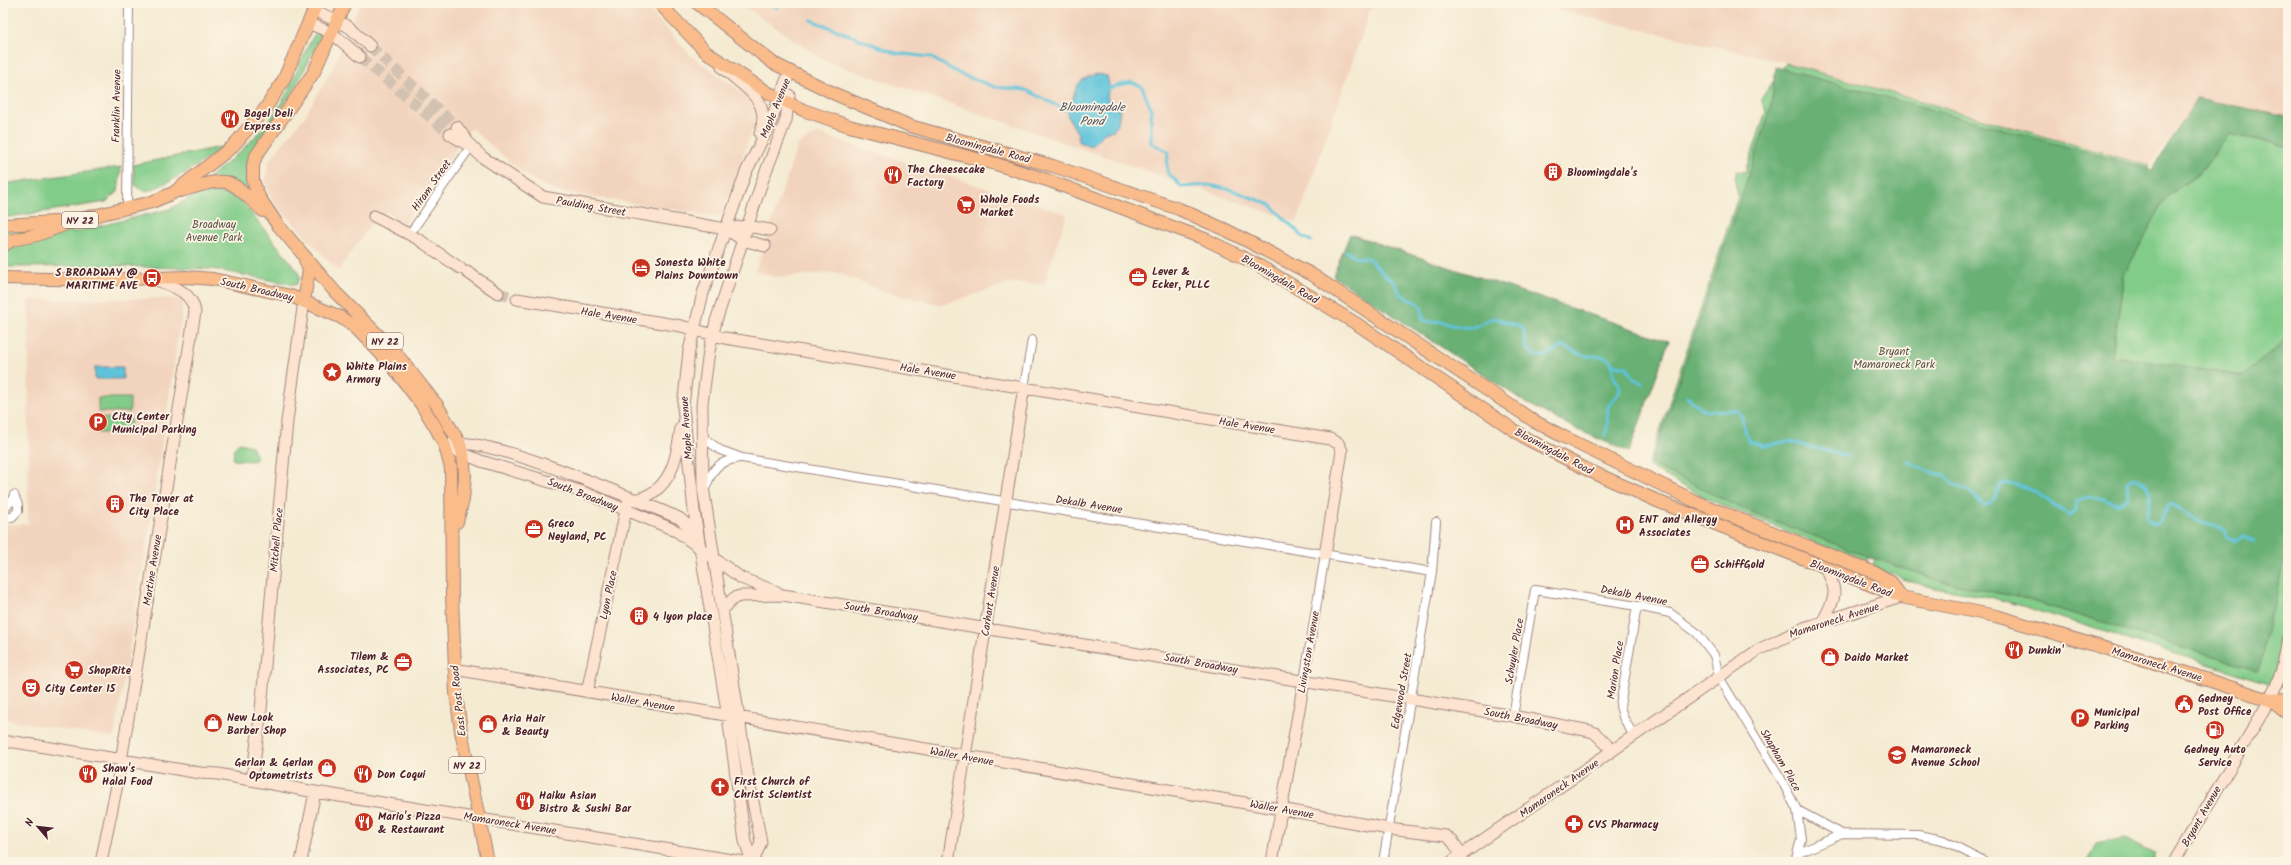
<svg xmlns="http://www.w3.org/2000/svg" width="2291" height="865" font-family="Kalam,sans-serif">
	<rect width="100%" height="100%" fill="#fcf5e5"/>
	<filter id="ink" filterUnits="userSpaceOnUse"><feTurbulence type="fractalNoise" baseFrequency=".025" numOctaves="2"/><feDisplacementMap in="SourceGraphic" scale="8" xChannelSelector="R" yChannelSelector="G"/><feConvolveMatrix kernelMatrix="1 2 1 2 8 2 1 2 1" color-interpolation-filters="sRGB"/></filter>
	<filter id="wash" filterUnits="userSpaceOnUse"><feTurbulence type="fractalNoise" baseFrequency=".012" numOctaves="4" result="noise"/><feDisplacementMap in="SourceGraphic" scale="16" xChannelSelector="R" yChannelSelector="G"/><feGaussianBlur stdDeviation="0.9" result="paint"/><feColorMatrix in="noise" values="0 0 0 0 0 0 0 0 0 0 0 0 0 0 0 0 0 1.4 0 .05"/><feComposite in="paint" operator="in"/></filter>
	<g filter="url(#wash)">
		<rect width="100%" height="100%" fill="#f5ebd3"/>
		<path fill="#f2d4be" d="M360,3H643L691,56L742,92L755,108V122L721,217L555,191L526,176L471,128L404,223L387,212L378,221L370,225L338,271L274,203L265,183L269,161L305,116L333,67Z
			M739,3H1379L1370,11L1297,222L825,61Z
			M1527,3H2288V117L2199,99L2149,166L1786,63Z
			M818,134L1067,214L1044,284L1010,283L942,305L885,292L839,273L774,277L755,271L798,144Z
			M184,298L146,548L114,738L3,719V524H28L29,300Z"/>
		<path fill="#82cc89" stroke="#66765a" d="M317,32L321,34V36L294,90L252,152L246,171L248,187L238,197L297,270L300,278L296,285L212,269L117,266L3,267V232L70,221L71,233L170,209L206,189L215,187L209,177C238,156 264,131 283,100C291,87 309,38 317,32Z
			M1786,63L2149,166L2093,345L2113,351L2124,275L2166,197L2201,172L2229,134L2288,146V337L2243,376L2147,362L2288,424V689L2019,605L1989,597L1935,588L1902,579L1893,573L1888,574L1876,568L1873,564L1875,560L1869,556L1865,562L1861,561L1705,498L1648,466L1738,197C1737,187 1733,180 1737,171L1746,172L1766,111L1761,99Z
			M220,147C218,155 158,190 146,191C141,191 138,188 135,185L133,165Z
			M121,167L118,192L106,202L3,218V184Z
			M98,398H130V412H98Z
			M99,418L131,419L130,433H98Z
			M239,443L252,446L257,458L254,461L233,460L234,448Z
			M2123,838L2155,854L2151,862H2087L2097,844Z"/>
		<path fill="#69b075" stroke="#5a6850" d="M1776,67L2152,170L2197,98L2288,117V146L2229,134L2201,172L2166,197L2124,275L2112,356L2243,376L2288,337V544L2258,671L2022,598L1943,582L1861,554L1741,508L1651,464L1770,112Z
			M1350,234L1669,341L1629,452L1578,430L1528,404L1333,276Z"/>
		<path fill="#5ec4db" stroke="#547283" d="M1098,74L1107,76L1109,84L1107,98L1114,108L1120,110L1118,123L1114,130L1105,132L1092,146L1078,142V134L1067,115C1078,93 1070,80 1098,74Z
			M95,367H123V379H95Z"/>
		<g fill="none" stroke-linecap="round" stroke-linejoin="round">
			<path stroke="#5ec4db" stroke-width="3" d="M766,3L778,7
				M811,20L895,53L930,57L960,74L995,87L1026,90L1072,113
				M1105,89L1132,82L1142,87L1151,109V143L1168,151L1167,172L1182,187L1209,185L1232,190L1271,205L1303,237L1311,241
				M1346,251L1358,258H1368L1387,277L1394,281L1400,293L1408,299L1418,303L1422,308L1423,320L1431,322L1442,321L1451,325L1471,328L1494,318L1522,327L1524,331L1526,348L1535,356H1546L1563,346C1570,349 1578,354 1586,356C1593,357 1600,354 1607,358C1616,363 1611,370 1614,377C1616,382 1621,384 1620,390C1618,398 1609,401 1608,408C1606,418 1609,425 1606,435
				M1613,364L1627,367L1634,379L1643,383
				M1687,397L1705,411L1736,410L1741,415L1748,441L1766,446L1787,441L1847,456
				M1907,461L1932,473L1944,475L1955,485L1970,492L1984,506L1992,501L2002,484C2021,479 2054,504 2070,516L2076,511V502C2090,493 2103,498 2117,504L2128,498L2127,482L2133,478C2161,484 2146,499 2147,518L2153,523L2159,522L2170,504C2181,508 2187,516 2198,521C2207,525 2216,526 2225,531L2226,537L2236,540L2243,536L2254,542"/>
		</g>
	</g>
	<g filter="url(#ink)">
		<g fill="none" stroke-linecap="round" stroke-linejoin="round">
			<path stroke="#d3c2b1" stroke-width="11" stroke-dasharray="11 5.5" stroke-linecap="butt" d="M370,46L457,127
				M360,57L450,134
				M498,293L517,299"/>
			<defs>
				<path id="street" d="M127,209L129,3
					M409,235L471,146
					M1024,387L1032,340
					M701,436L720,450L742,458L1432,572
					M705,489C713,468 717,462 739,458
					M3,508L11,502L14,495
					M3,518L12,517L18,511V505L14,495
					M1304,681L1325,555
					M1513,716L1535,590L1637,606L1670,613L1697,633L1714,655L1719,677L1781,779L1797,810L1801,839L1795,862
					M1634,736L1623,717L1620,706L1637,606
					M1797,810L1842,834
					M1799,853L1842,834L1918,835L1943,840L1986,862
					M1383,862L1432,572L1436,522"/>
				<path id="secondary" d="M314,10L349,27L370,46
					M308,23L332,33L360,57
					M722,67C744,88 772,98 760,134
					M457,127L471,146L482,157L543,197L726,229L747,226L770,230
					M450,134L468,145
					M374,216L418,239L460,268
					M726,229L743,240L765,246
					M467,272L498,293
					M517,299L681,326L725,338L1330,439L1338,443L1342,451L1325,555
					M451,444C487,435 638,501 679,518L698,534
					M445,446L481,461L583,492L665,526L678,532L741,578L777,592
					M634,500C670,493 677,460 681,427
					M723,609L734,598L740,596L783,595L1513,716L1590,731L1595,733L1612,750
					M1823,621C1835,598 1839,593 1826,569
					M454,669L1281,809L1389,829L1446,836L1453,842L1462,855
					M587,692L627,505
					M3,742H15L200,773L218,774L315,792L744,862
					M252,779L261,710L287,421L304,301
					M101,862L117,785L195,312C192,290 170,286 152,278
					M301,862L315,792
					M752,862L745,841L728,717L694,511L683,407L689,351L703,293L746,172L769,126L789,73
					M753,862L761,842L748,776L703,487L702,404L709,351L716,321L763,179L786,120L789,95
					M948,862L1024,387
					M1272,862L1304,681
					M1451,862L1758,650L1804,628L1901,597
					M2174,862L2270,700L2282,670L2288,640"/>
				<path id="primary" d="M345,3L314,72L256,156L253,165V181L259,197L277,224L336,293L395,352L437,405L459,442L463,454L465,475L463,500L457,522
					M659,3L706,52L767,92L803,110L849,126L996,164L1047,180L1205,239L1258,265L1357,324L1527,439L1590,471L1662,503L1901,597L1996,616L2152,662L2270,700L2288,699
					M697,3L773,63L835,94L910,126L1053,166L1179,209L1228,231L1311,274L1534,421L1562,436L1701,504L1878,574L1891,582L1901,597
					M180,191C231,177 225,175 263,211
					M3,225L72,221L152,202L173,193L232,147L265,109L283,81L317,3
					M3,246L12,240L37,235L64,225
					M3,278L96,280L186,277L213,279L291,296L340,317L356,328L390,363L421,404L436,428L445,446L451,468L452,596L456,693L461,731L488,862
					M304,301L309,270L305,260
					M2270,700L2288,714"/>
			</defs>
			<use href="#street" stroke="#a0857f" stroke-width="10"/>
			<use href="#secondary" stroke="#a0857f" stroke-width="13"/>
			<use href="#primary" stroke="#a0857f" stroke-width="14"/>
			<use href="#street" stroke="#fff" stroke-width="8"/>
			<use href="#secondary" stroke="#fde4d0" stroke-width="11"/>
			<use href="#primary" stroke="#f9bc8a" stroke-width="12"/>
		</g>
	</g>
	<defs>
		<symbol id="restaurant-disc" viewBox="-11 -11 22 22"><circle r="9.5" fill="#c8321e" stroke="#fcf5e5"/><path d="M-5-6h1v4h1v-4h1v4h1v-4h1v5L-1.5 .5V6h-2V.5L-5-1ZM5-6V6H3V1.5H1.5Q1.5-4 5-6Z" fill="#fff"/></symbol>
		<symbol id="building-disc" viewBox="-11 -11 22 22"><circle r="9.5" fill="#c8321e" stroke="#fcf5e5"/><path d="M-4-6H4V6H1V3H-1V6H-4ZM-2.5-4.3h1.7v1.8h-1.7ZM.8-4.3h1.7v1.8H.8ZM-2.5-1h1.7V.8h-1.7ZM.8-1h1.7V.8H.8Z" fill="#fff"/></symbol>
		<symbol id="supermarket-disc" viewBox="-11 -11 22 22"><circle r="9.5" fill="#c8321e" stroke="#fcf5e5"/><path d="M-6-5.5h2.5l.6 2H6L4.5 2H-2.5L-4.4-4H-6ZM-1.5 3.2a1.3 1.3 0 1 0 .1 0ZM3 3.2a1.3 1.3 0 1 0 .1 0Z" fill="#fff"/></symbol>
		<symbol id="hotel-disc" viewBox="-11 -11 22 22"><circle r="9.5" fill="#c8321e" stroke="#fcf5e5"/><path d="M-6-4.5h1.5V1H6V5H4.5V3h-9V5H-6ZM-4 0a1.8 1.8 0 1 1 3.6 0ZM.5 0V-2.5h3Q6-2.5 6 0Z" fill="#fff"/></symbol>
		<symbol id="office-disc" viewBox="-11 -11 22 22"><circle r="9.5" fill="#c8321e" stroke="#fcf5e5"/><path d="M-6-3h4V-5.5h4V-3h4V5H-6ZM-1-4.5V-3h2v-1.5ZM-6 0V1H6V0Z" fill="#fff"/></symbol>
		<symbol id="bus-disc" viewBox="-11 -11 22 22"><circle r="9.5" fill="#c8321e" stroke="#fcf5e5"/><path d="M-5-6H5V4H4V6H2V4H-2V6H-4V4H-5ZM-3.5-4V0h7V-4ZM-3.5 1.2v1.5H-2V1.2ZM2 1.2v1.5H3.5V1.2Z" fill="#fff"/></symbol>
		<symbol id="sight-disc" viewBox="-11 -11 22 22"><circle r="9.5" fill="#c8321e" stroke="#fcf5e5"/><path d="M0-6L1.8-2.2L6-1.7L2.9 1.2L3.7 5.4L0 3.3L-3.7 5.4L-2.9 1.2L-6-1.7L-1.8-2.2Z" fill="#fff"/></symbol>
		<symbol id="parking-disc" viewBox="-11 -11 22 22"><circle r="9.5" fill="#c8321e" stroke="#fcf5e5"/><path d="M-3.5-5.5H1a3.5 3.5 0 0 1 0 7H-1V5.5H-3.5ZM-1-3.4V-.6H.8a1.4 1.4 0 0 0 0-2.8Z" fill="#fff"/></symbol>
		<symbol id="hospital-disc" viewBox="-11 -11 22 22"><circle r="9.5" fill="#c8321e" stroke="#fcf5e5"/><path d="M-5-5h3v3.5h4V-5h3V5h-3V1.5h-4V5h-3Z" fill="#fff"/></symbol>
		<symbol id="shop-disc" viewBox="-11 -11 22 22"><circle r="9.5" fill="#c8321e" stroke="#fcf5e5"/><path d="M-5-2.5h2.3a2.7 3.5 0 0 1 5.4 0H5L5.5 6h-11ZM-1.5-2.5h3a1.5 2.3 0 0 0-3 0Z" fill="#fff"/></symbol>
		<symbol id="theatre-disc" viewBox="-11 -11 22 22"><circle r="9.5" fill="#c8321e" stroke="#fcf5e5"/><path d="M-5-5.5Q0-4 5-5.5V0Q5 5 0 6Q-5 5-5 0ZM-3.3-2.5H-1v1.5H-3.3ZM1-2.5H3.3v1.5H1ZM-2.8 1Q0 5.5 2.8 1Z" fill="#fff"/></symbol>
		<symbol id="civic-disc" viewBox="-11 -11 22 22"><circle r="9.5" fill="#c8321e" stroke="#fcf5e5"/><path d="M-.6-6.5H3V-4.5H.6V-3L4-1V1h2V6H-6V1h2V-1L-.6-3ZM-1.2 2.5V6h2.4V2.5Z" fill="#fff"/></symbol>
		<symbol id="fuel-disc" viewBox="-11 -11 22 22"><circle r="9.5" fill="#c8321e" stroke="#fcf5e5"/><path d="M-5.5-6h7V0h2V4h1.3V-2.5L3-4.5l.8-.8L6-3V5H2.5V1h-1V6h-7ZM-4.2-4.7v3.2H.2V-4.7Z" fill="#fff"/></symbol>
		<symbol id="school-disc" viewBox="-11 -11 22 22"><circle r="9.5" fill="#c8321e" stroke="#fcf5e5"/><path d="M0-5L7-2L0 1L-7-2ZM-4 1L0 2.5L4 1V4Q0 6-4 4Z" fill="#fff"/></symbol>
		<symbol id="church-disc" viewBox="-11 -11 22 22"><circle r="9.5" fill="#c8321e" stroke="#fcf5e5"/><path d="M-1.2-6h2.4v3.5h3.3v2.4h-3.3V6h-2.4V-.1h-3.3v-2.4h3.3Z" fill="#fff"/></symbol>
		<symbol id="pharmacy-disc" viewBox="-11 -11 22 22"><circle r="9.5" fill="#c8321e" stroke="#fcf5e5"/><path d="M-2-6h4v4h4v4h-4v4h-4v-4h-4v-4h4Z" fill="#fff"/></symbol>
	</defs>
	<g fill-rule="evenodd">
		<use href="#restaurant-disc" x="219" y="108" width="22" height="22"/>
		<use href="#building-disc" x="1542" y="161" width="22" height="22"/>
		<use href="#restaurant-disc" x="882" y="164" width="22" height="22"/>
		<use href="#supermarket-disc" x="955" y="194" width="22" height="22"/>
		<use href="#hotel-disc" x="630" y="257" width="22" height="22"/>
		<use href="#office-disc" x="1127" y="266" width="22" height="22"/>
		<use href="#bus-disc" x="141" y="267" width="22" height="22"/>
		<use href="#sight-disc" x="321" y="361" width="22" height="22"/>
		<use href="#parking-disc" x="87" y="411" width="22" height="22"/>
		<use href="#building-disc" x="104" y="493" width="22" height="22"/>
		<use href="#hospital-disc" x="1614" y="514" width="22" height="22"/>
		<use href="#office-disc" x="523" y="518" width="22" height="22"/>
		<use href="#office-disc" x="1689" y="553" width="22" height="22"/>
		<use href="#building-disc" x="628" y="605" width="22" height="22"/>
		<use href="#restaurant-disc" x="2003" y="639" width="22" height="22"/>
		<use href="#shop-disc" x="1819" y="646" width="22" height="22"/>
		<use href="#office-disc" x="392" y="651" width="22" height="22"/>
		<use href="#supermarket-disc" x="63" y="659" width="22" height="22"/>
		<use href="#theatre-disc" x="20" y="677" width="22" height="22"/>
		<use href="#civic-disc" x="2173" y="693" width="22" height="22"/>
		<use href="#parking-disc" x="2069" y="707" width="22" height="22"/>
		<use href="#shop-disc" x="202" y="712" width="22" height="22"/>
		<use href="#shop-disc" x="477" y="713" width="22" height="22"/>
		<use href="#fuel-disc" x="2204" y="719" width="22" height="22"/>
		<use href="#school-disc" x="1886" y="744" width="22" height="22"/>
		<use href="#shop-disc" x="316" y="757" width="22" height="22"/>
		<use href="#restaurant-disc" x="77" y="763" width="22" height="22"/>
		<use href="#restaurant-disc" x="352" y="763" width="22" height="22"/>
		<use href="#church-disc" x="709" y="776" width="22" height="22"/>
		<use href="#restaurant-disc" x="514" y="790" width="22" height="22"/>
		<use href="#restaurant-disc" x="353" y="811" width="22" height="22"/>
		<use href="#pharmacy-disc" x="1563" y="813" width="22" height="22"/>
	</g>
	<g text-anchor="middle" stroke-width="3.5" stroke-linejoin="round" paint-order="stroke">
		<g fill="#fcf5e5" stroke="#7f5f63" stroke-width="1">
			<rect x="62" y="212" width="36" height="16" rx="3"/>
			<rect x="367" y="333" width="36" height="16" rx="3"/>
			<rect x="449" y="757" width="36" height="16" rx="3"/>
		</g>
		<g font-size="10" font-weight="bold" fill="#4a1f2b">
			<text x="80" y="224">NY 22</text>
			<text x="385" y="345">NY 22</text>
			<text x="467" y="769">NY 22</text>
		</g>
		<g font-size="11" fill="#4a1f2b" stroke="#fcf5e5">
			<text transform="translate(116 106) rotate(-89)" y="4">Franklin Avenue</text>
			<text transform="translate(775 108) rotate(-68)" y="4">Maple Avenue</text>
			<text transform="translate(988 148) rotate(15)" y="4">Bloomingdale Road</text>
			<text transform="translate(431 185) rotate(-55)" y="4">Hiram Street</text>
			<text transform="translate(591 206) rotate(10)" y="4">Paulding Street</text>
			<text transform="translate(1280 279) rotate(30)" y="4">Bloomingdale Road</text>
			<text transform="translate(257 289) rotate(13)" y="4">South Broadway</text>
			<text transform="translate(609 315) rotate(9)" y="4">Hale Avenue</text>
			<text transform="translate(928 371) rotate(9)" y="4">Hale Avenue</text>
			<text transform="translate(1247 425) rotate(9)" y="4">Hale Avenue</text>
			<text transform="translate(686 428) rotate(-94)" y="4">Maple Avenue</text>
			<text transform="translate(1554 451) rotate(28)" y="4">Bloomingdale Road</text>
			<text transform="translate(583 494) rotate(21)" y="4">South Broadway</text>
			<text transform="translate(1089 504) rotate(9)" y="4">Dekalb Avenue</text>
			<text transform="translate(276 540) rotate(-85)" y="4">Mitchell Place</text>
			<text transform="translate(152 570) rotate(-81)" y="4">Martine Avenue</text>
			<text transform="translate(1851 578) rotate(21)" y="4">Bloomingdale Road</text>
			<text transform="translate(608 595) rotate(-78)" y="4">Lyon Place</text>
			<text transform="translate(1634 595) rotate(11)" y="4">Dekalb Avenue</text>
			<text transform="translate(990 601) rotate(-81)" y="4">Carhart Avenue</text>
			<text transform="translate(881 611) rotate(9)" y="4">South Broadway</text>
			<text transform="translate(1834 620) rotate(-18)" y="4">Mamaroneck Avenue</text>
			<text transform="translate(1514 651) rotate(-80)" y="4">Schuyler Place</text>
			<text transform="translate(1308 652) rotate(-80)" y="4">Livingston Avenue</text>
			<text transform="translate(1201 663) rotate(10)" y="4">South Broadway</text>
			<text transform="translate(2157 664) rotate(17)" y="4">Mamaroneck Avenue</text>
			<text transform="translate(1615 670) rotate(-81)" y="4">Marion Place</text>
			<text transform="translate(1401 691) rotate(-80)" y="4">Edgewood Street</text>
			<text transform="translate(458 701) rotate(-96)" y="4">East Post Road</text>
			<text transform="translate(643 702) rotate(10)" y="4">Waller Avenue</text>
			<text transform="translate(1521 718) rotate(11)" y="4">South Broadway</text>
			<text transform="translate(962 756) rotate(10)" y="4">Waller Avenue</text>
			<text transform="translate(1781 760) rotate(60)" y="4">Shapham Place</text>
			<text transform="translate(1559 788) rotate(-35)" y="4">Mamaroneck Avenue</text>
			<text transform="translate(1282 809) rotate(10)" y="4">Waller Avenue</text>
			<text transform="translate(2201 816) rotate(-60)" y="4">Bryant Avenue</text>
			<text transform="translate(510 823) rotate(9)" y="4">Mamaroneck Avenue</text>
		</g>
		<g font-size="11" font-weight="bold" fill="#4a1f2b" stroke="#fcf5e5" text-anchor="start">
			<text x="244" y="117">Bagel Deli<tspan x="244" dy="13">Express</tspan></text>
			<text x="907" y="173">The Cheesecake<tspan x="907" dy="13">Factory</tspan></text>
			<text x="1567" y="176">Bloomingdale's</text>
			<text x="980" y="203">Whole Foods<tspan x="980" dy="13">Market</tspan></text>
			<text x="655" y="266">Sonesta White<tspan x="655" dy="13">Plains Downtown</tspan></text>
			<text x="1152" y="275">Lever &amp;<tspan x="1152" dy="13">Ecker, PLLC</tspan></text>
			<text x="138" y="276" text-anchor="end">S BROADWAY @<tspan x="138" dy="13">MARITIME AVE</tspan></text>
			<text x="346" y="370">White Plains<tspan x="346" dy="13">Armory</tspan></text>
			<text x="112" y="420">City Center<tspan x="112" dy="13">Municipal Parking</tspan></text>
			<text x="129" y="502">The Tower at<tspan x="129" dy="13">City Place</tspan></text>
			<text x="1639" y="523">ENT and Allergy<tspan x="1639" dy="13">Associates</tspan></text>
			<text x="548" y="527">Greco<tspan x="548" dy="13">Neyland, PC</tspan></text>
			<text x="1714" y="568">SchiffGold</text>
			<text x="653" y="620">4 lyon place</text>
			<text x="2028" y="654">Dunkin'</text>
			<text x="389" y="660" text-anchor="end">Tilem &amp;<tspan x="389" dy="13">Associates, PC</tspan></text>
			<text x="1844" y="661">Daido Market</text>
			<text x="88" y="674">ShopRite</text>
			<text x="45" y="692">City Center 15</text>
			<text x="2198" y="702">Gedney<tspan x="2198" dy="13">Post Office</tspan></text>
			<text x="2094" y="716">Municipal<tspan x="2094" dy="13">Parking</tspan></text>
			<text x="227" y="721">New Look<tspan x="227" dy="13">Barber Shop</tspan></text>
			<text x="502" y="722">Aria Hair<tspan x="502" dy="13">&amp; Beauty</tspan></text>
			<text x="1911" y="753">Mamaroneck<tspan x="1911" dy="13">Avenue School</tspan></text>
			<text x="2215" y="753" text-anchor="middle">Gedney Auto<tspan x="2215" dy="13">Service</tspan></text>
			<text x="313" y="766" text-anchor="end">Gerlan &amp; Gerlan<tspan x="313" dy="13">Optometrists</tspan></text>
			<text x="102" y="772">Shaw's<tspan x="102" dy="13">Halal Food</tspan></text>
			<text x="377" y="778">Don Coqui</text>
			<text x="734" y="785">First Church of<tspan x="734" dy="13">Christ Scientist</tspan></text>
			<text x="539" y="799">Haiku Asian<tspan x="539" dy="13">Bistro &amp; Sushi Bar</tspan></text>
			<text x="378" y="820">Mario's Pizza<tspan x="378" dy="13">&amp; Restaurant</tspan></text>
			<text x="1588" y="828">CVS Pharmacy</text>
		</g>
		<g font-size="11" fill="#5b5347" stroke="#fcf5e5">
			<text x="214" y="228">Broadway<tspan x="214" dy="13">Avenue Park</tspan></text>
			<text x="1894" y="355">Bryant<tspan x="1894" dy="13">Mamaroneck Park</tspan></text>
		</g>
		<g font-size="12" font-style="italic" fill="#505160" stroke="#fcf5e5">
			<text x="1092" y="111">Bloomingdale<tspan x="1092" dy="14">Pond</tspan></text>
		</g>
	</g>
	<rect width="2291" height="865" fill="none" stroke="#fcf5e5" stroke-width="16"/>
	<g transform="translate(38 827) rotate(298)" stroke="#fcf5e5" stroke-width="3" paint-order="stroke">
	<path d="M0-3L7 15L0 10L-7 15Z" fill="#4a1f2b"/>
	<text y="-6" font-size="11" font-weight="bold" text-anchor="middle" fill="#4a1f2b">N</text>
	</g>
</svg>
